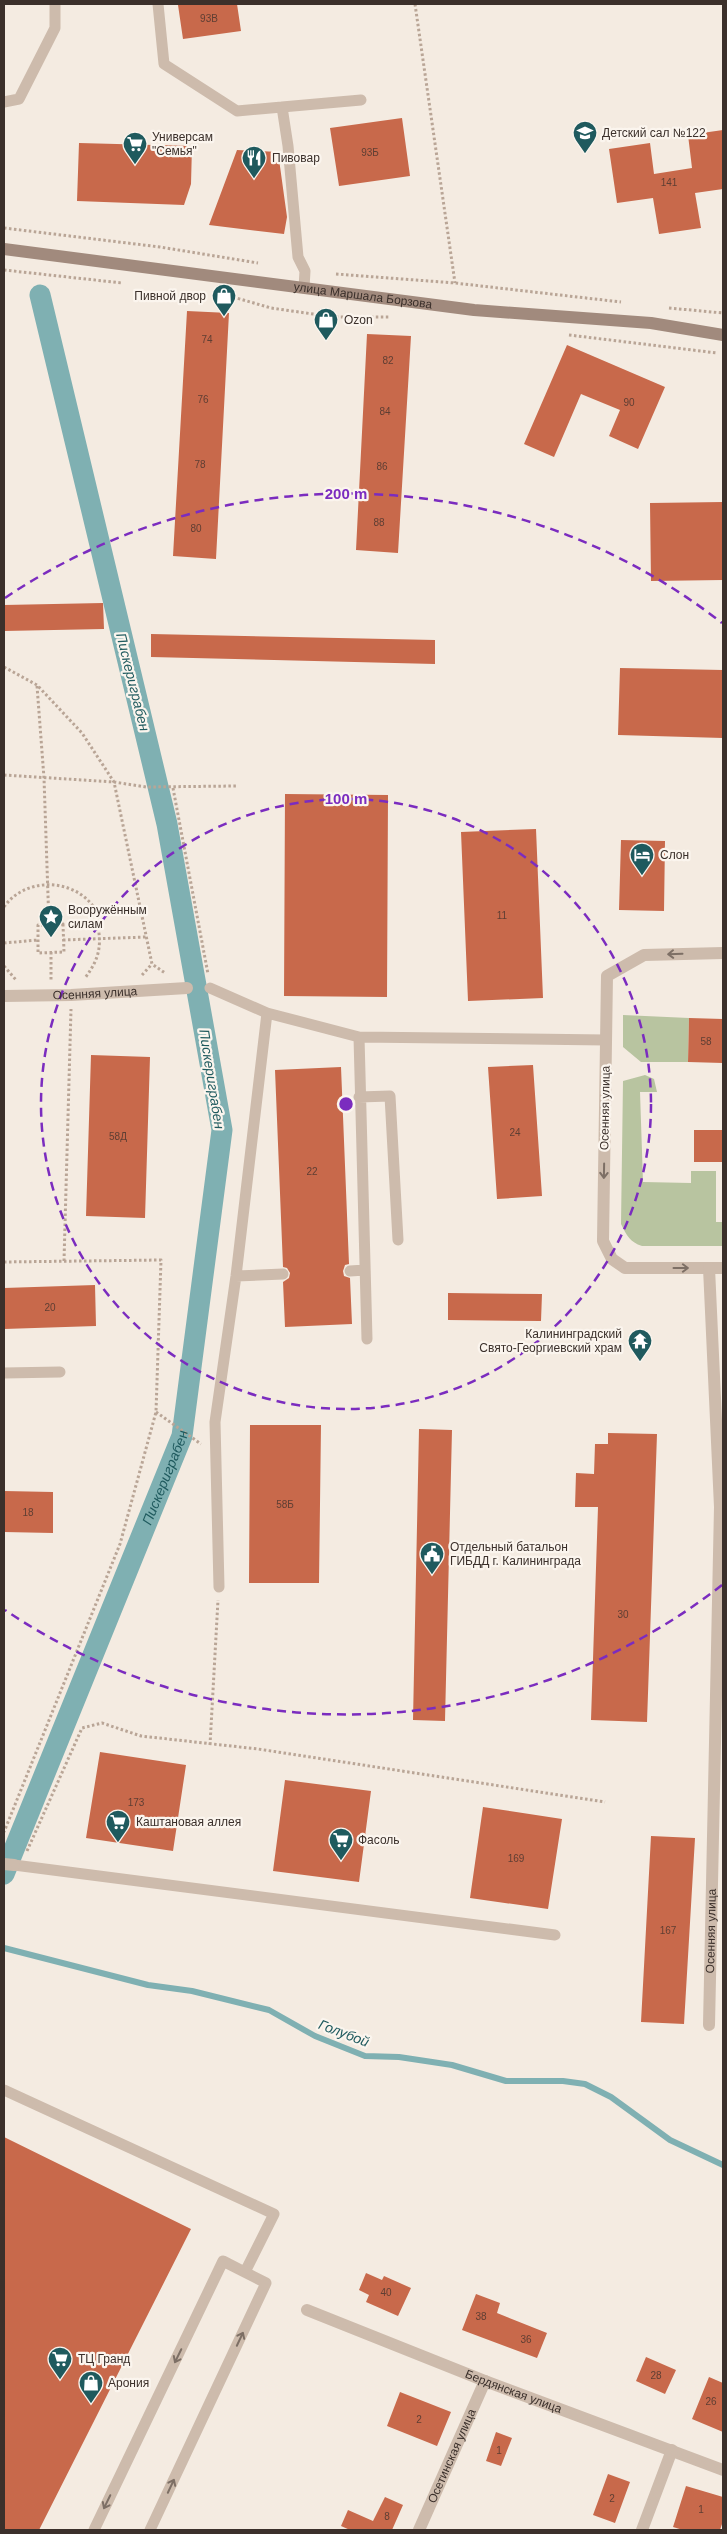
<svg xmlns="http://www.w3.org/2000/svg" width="727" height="2534" font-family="Arial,sans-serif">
	<rect width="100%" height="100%" fill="#f4ebe1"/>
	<path fill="#b8c4a0" d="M623,1015L689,1018L688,1062H641L623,1047Z
		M645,1075L654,1079L657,1092H640L643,1182L691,1183V1171H716V1222H723V1246H642C630,1242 627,1236 621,1224L623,1081Z"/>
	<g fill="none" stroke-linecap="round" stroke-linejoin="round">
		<path stroke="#7fb0b2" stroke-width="6" d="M4,1948L148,1985L192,1991L269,2010L315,2036L365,2056L399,2057L452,2065L506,2081H563L585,2084L611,2097L670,2140L723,2165"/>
		<path stroke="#7fb0b2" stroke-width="21" id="s1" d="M4,1874L182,1436L222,1130L167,824L40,295"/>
	</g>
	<path fill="#c8694b" d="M189,4H237L241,31L183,39L178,5Z
		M402,118L410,176L339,186L330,128Z
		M723,130V189L695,193L701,228L659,234L653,198L617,203L609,149L650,143L654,174L692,168L688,135Z
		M79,143L192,146L191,184L184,205L77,201Z
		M237,150L278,152L287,217L284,234L209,225Z
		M187,311L229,313L216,559L173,556Z
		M367,334L411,336L398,553L356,550Z
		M567,345L665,387L638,449L609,436L620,410L581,394L554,457L524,444Z
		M723,502V580L651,581L650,503Z
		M103,603L104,629L4,631V605Z
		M151,634L435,640V664L151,657Z
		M620,668L723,670V738L618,735Z
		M285,794L388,795L387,997L284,996Z
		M536,829L543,998L468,1001L461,832Z
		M621,840L665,841L664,911L619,910Z
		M689,1018L723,1019V1063L688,1062Z
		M91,1055L150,1057L145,1218L86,1216Z
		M533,1065L542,1196L497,1199L488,1067Z
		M341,1067L349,1264L345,1265L343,1271L344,1276L350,1278L352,1324L285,1327L283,1282L289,1278L290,1273L287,1268L283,1267L275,1070Z
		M694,1130H723V1162H694Z
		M95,1285L96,1326L4,1329V1288Z
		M448,1293L542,1294L541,1321L448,1320Z
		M250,1425H321L319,1583H249Z
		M419,1429L452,1430L445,1721L413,1720Z
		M608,1433L657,1434L647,1722L591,1720L598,1507H575L576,1473L594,1474L595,1444H608Z
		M4,1491L53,1492V1533L4,1532Z
		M100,1752L186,1765L173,1851L86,1838Z
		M285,1780L371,1791L359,1882L273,1871Z
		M483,1807L562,1819L548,1909L470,1898Z
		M651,1836L695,1838L684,2024L641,2022Z
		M4,2137L191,2229L39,2530H4Z
		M366,2273L382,2280L384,2276L411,2288L398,2316L366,2302L369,2295L359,2290Z
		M476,2294L500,2303L497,2313L547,2333L537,2358L462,2330Z
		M646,2357L676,2370L665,2394L636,2381Z
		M709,2377L723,2383V2432L692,2419Z
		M400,2392L451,2412L437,2446L387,2426Z
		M496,2432L512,2438L501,2466L486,2461Z
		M608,2474L630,2482L615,2523L593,2515Z
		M686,2486L723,2497V2521L720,2530H683L673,2527Z
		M385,2497L403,2505L392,2530H350L341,2526L348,2510L373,2521Z"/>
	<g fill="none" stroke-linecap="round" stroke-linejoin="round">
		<path stroke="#b9a596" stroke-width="3" stroke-dasharray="2.5 2.5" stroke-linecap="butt" d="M415,4L455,283
			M4,228L160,247L258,263
			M4,270L122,283
			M336,274L455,283L621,302
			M233,297L271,308L334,317H389
			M669,308L723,313
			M569,335L717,353
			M4,667L37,685L82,733L114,782L152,964L165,973
			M37,686L44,778L49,925
			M4,775L114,782L146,787L237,786
			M173,788L208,974
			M4,907C24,878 71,877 93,906C96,909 96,917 97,921C102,945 100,958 85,978
			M63,924L64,952L38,953V925Z
			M63,940L146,937
			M4,943L38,940
			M51,952V980
			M4,966L16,980
			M142,975L152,964
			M64,1261L71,1009
			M4,1262L161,1260L156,1412L120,1544L4,1832
			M156,1412L201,1444
			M210,1745L218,1600
			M27,1851L82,1728L102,1723L141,1736L258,1749L605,1802"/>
		<path stroke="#cdbbac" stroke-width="11" d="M158,4L164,64L237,111L282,107
			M4,102L19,99L55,28V4
			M304,288L305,271L298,257L288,146L282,107L361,100
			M210,988L267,1013
			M359,1037L367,1339
			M359,1097L390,1096L398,1240
			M350,1271L365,1270
			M236,1276L283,1274
			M4,1373L60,1372
			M219,1587L215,1422L236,1276L267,1013L359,1037L606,1040
			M14,1865L555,1935
			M4,2090L274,2214L245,2272
			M94,2530L223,2261L266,2283L150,2530"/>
		<g stroke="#cdbbac" stroke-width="12">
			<path d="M723,953L644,955L607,976L603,1241L612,1259L625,1268H723"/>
			<path id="s2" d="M4,996L71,995L187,988"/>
			<path d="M4,1864L14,1865"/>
			<path id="s3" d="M709,2025L720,1507L709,1268"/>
			<path id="s4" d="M307,2310L485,2381L723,2470"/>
			<path id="s5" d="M419,2530L485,2381"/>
			<path d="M642,2530L672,2450"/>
		</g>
		<path stroke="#a18a7d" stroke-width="12" id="s6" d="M4,249L474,310L651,323L723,335"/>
	</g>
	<defs><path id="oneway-shaft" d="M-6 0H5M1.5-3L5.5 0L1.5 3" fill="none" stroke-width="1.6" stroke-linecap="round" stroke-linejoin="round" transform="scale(1.25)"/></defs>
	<g stroke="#7d6f65">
		<use href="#oneway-shaft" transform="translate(675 954) rotate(178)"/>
		<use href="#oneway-shaft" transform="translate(604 1171) rotate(91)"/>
		<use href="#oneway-shaft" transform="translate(681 1268)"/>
		<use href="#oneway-shaft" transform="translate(240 2339) rotate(-65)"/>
		<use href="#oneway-shaft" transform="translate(178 2356) rotate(116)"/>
		<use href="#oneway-shaft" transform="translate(171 2486) rotate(-65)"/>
		<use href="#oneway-shaft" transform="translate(107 2502) rotate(116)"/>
	</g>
	<g fill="none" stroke="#7b2cbf" stroke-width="2.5" stroke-dasharray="9 6">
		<circle cx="346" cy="1104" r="305"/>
		<path d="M722 1585A610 610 0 0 1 5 1610M5 598A610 610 0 0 1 722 623"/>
	</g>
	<defs>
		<symbol id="school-pin" viewBox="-11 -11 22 30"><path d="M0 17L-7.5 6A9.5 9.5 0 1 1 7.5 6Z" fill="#1f5a5e" stroke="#fbf5ee"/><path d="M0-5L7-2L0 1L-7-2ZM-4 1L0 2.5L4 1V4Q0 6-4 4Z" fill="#fff"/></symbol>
		<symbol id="supermarket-pin" viewBox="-11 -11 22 30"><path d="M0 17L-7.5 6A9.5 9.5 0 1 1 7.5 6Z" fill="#1f5a5e" stroke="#fbf5ee"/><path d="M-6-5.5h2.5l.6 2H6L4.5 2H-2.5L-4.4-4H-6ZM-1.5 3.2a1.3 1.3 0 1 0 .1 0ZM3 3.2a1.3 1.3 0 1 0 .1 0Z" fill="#fff"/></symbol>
		<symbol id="restaurant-pin" viewBox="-11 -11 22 30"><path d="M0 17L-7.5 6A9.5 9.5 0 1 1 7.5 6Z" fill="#1f5a5e" stroke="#fbf5ee"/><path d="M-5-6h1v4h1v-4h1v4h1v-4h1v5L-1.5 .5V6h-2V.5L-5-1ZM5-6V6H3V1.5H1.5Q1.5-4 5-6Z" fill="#fff"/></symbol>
		<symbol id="shop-pin" viewBox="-11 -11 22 30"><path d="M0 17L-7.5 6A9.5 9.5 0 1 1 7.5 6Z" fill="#1f5a5e" stroke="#fbf5ee"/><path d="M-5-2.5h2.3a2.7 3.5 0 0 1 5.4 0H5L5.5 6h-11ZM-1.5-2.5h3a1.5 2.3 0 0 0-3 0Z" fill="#fff"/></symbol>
		<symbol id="hotel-pin" viewBox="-11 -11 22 30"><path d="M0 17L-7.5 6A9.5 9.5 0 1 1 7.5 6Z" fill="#1f5a5e" stroke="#fbf5ee"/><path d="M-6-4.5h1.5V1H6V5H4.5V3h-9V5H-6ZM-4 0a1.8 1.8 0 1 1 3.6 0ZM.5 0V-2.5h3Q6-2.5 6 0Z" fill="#fff"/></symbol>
		<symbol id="sight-pin" viewBox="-11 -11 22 30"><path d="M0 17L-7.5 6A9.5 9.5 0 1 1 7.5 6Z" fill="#1f5a5e" stroke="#fbf5ee"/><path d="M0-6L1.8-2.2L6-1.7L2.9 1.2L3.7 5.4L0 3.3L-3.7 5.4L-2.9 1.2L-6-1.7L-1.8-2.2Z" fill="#fff"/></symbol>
		<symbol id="temple-pin" viewBox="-11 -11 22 30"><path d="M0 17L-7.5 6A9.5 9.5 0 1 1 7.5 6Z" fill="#1f5a5e" stroke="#fbf5ee"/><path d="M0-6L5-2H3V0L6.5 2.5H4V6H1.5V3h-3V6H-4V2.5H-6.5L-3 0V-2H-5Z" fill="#fff"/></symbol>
		<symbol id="civic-pin" viewBox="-11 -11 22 30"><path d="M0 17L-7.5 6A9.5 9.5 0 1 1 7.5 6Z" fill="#1f5a5e" stroke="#fbf5ee"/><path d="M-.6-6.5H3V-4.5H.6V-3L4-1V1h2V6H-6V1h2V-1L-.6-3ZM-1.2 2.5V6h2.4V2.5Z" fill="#fff"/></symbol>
	</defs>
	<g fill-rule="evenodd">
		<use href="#school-pin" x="571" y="119" width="28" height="38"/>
		<use href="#supermarket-pin" x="121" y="130" width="28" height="38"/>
		<use href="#restaurant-pin" x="240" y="144" width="28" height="38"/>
		<use href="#shop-pin" x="210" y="282" width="28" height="38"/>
		<use href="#shop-pin" x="312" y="306" width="28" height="38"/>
		<use href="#hotel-pin" x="628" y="841" width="28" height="38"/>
		<use href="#sight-pin" x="37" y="903" width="28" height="38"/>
		<use href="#temple-pin" x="626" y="1327" width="28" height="38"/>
		<use href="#civic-pin" x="418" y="1540" width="28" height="38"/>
		<use href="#supermarket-pin" x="104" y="1808" width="28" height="38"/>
		<use href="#supermarket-pin" x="327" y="1826" width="28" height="38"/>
		<use href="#supermarket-pin" x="46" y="2345" width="28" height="38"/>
		<use href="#shop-pin" x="77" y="2369" width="28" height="38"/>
	</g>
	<g text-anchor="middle" stroke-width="4.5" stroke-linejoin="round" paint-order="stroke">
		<g font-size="10" fill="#5e3e33">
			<text x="209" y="22">93В</text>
			<text x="370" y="156">93Б</text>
			<text x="669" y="186">141</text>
			<text x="207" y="343">74</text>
			<text x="388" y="364">82</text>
			<text x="203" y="403">76</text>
			<text x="629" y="406">90</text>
			<text x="385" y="415">84</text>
			<text x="200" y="468">78</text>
			<text x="382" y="470">86</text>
			<text x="379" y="526">88</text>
			<text x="196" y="532">80</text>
			<text x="502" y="919">11</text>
			<text x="706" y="1045">58</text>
			<text x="515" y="1136">24</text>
			<text x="118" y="1140">58Д</text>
			<text x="312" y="1175">22</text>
			<text x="50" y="1311">20</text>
			<text x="285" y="1508">58Б</text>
			<text x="28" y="1516">18</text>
			<text x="623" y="1618">30</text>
			<text x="136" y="1806">173</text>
			<text x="516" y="1862">169</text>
			<text x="668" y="1934">167</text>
			<text x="386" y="2296">40</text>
			<text x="481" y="2320">38</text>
			<text x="526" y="2343">36</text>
			<text x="656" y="2379">28</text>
			<text x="711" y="2405">26</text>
			<text x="419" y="2423">2</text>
			<text x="499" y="2454">1</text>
			<text x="612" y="2502">2</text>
			<text x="701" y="2513">1</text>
			<text x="387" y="2520">8</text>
		</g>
		<g font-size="12" fill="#3b302b" stroke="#fbf5ee" text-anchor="start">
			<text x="602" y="137">Детский сал №122</text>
			<text x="152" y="141">Универсам<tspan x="152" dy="14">"Семья"</tspan></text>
			<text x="272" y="162">Пивовар</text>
			<text x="206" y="300" text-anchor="end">Пивной двор</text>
			<text x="344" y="324">Ozon</text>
			<text x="660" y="859">Слон</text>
			<text x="68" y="914">Вооружённым<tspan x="68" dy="14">силам</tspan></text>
			<text x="622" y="1338" text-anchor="end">Калининградский<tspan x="622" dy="14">Свято-Георгиевский храм</tspan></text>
			<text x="450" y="1551">Отдельный батальон<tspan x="450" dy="14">ГИБДД г. Калининграда</tspan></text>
			<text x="136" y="1826">Каштановая аллея</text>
			<text x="358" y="1844">Фасоль</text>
			<text x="78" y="2363">ТЦ Гранд</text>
			<text x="108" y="2387">Арония</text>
		</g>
		<g font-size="12" fill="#3b302b" stroke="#fbf5ee">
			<text dy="4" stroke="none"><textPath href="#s6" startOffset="362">улица Маршала Борзова</textPath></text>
			<text dy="4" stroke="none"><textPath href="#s2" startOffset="91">Осенняя улица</textPath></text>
			<text transform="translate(605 1108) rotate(-89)" y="4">Осенняя улица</text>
			<text dy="4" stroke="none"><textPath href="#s3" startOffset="94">Осенняя улица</textPath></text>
			<text dy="4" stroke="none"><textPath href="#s4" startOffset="222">Бердянская улица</textPath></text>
			<text dy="4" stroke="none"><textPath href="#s5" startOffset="81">Осетинская улица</textPath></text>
		</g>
		<g font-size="14" font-style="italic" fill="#1f5a5e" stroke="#fbf5ee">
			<text transform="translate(133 682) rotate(76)" y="5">Пискериграбен</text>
			<text transform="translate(212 1079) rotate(81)" y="5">Пискериграбен</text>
			<text dy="5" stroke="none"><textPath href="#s1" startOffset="428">Пискериграбен</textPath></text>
			<text transform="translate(344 2033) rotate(21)" y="5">Голубой</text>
		</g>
	</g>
	<circle cx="346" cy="1104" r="8" fill="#7b2cbf" stroke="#fbf5ee" stroke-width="2.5"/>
	<g font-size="15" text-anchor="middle" font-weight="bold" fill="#7b2cbf" stroke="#fbf5ee" stroke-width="4.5" stroke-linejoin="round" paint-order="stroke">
		<text x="346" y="499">200 m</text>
		<text x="346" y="804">100 m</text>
	</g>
	<rect width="727" height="2534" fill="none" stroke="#3b302b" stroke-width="10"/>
</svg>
